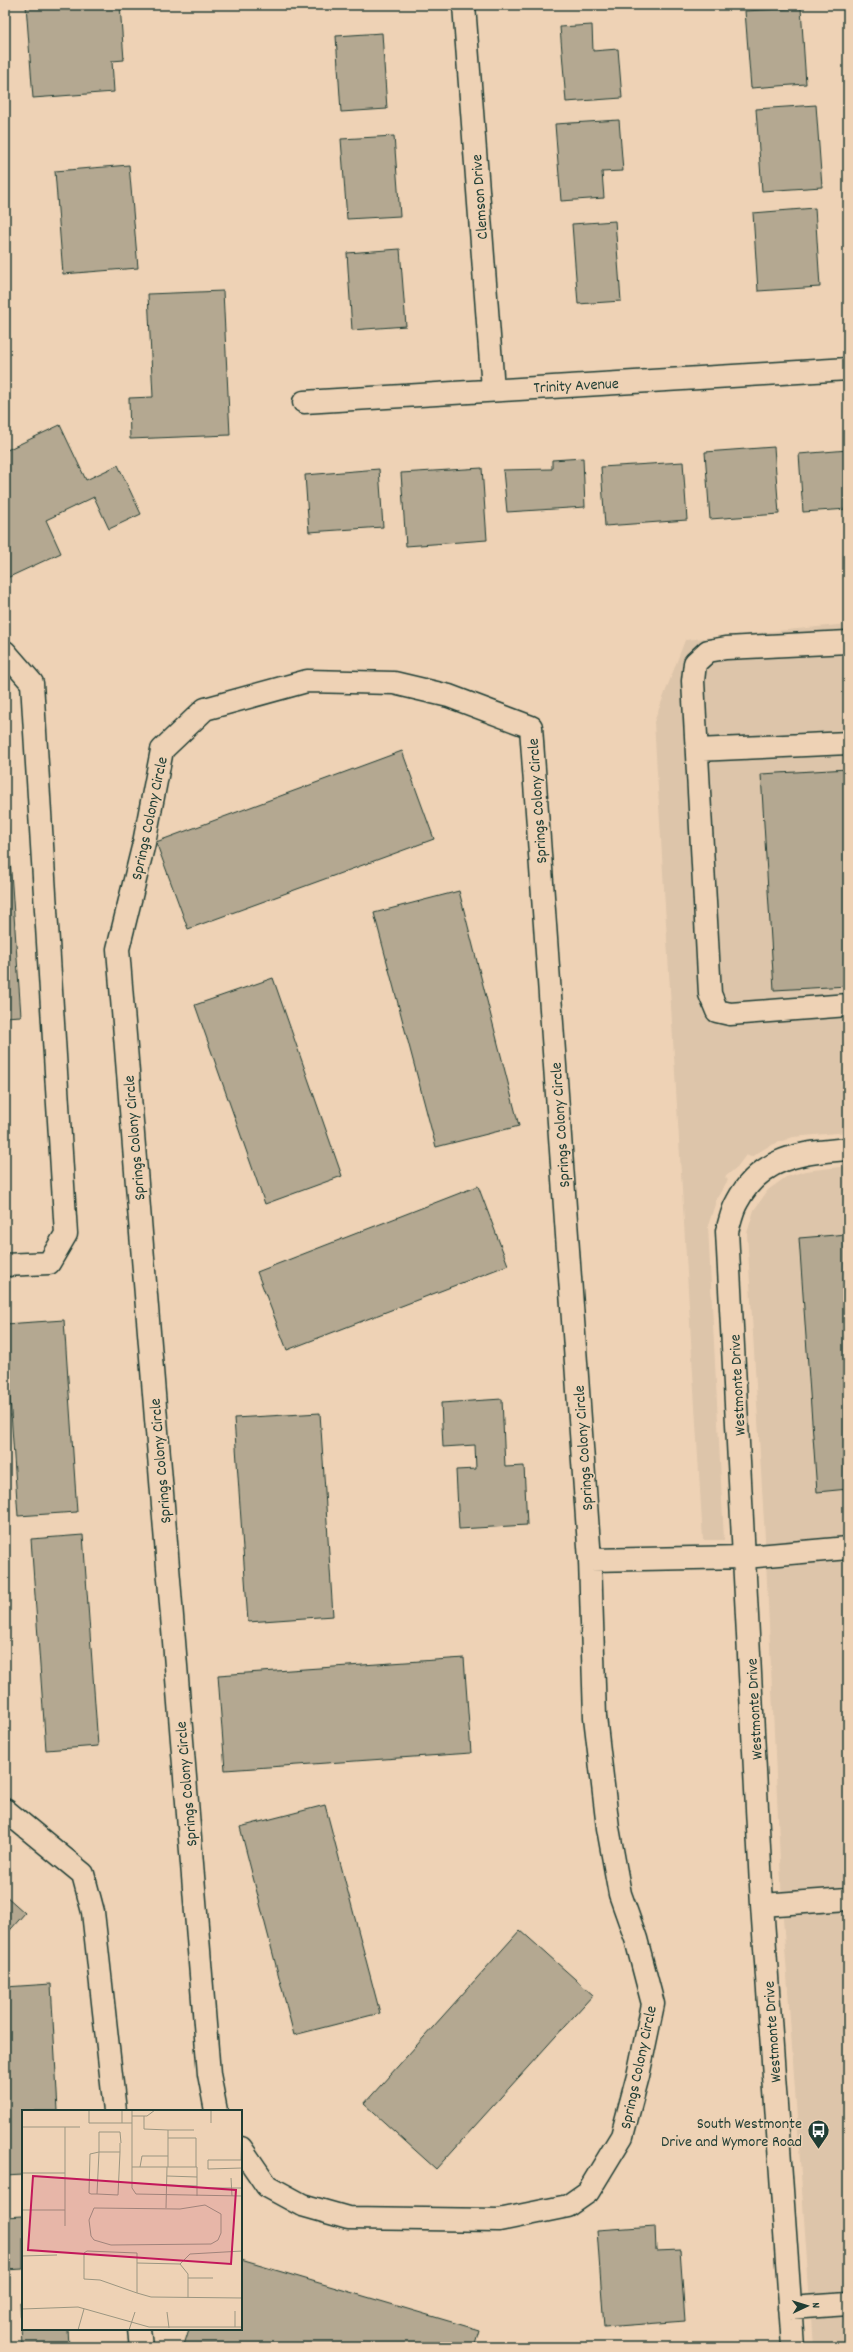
<svg xmlns="http://www.w3.org/2000/svg" width="853" height="2352" font-family="Dekko,sans-serif">
	<rect width="100%" height="100%" fill="#eed2b5"/>
	<filter id="ink" filterUnits="userSpaceOnUse"><feTurbulence type="fractalNoise" baseFrequency=".025" numOctaves="2"/><feDisplacementMap in="SourceGraphic" scale="8" xChannelSelector="R" yChannelSelector="G"/><feConvolveMatrix kernelMatrix="1 2 1 2 8 2 1 2 1" color-interpolation-filters="sRGB"/></filter>
	<g filter="url(#ink)">
		<path fill="#ddc5aa" d="M848,624V1132L793,1137L769,1146L751,1157L746,1155L737,1167L725,1177L728,1180L717,1198L708,1226L724,1540H703L654,722L685,640Z
			M848,1166V2347H813L782,1904L765,1539L747,1233L754,1210L768,1190L786,1177L805,1171Z"/>
		<path fill="#b4a891" stroke="#1f3d34" d="M26,5H120L124,60L112,61L114,92L33,98Z
			M801,8L806,84L751,88L745,11Z
			M592,25L593,51L618,49L622,98L566,102L560,27Z
			M382,33L387,109L341,112L336,36Z
			M816,105L822,187L762,191L756,109Z
			M619,120L623,171L602,172L604,198L561,201L555,124Z
			M394,136L400,216L347,219L341,139Z
			M129,165L138,268L63,274L55,171Z
			M815,208L820,287L758,291L753,213Z
			M615,221L621,301L578,304L572,224Z
			M400,249L406,326L352,330L347,253Z
			M223,291L230,435L130,439L129,398L153,397L148,294Z
			M60,425L86,480L118,465L141,514L109,529L94,497L46,520L61,553L7,578L5,573V451Z
			M774,447L779,514L710,519L705,452Z
			M848,450V509L803,512L799,454Z
			M583,458L585,507L507,512L503,470L552,469V460Z
			M683,462L687,520L605,526L601,467Z
			M482,468L487,540L406,546L401,473Z
			M379,469L383,527L309,532L305,475Z
			M402,751L434,839L188,929L156,842Z
			M848,769V986L774,990L761,774Z
			M5,814H7L21,1016L5,1017Z
			M459,891L519,1126L436,1147L374,913Z
			M273,978L342,1176L265,1204L195,1005Z
			M478,1186L508,1265L287,1350L257,1272Z
			M848,1234V1489L817,1492L799,1238Z
			M64,1320L77,1512L18,1516L5,1324Z
			M502,1399L505,1467L524,1466L527,1525L459,1529L456,1470L476,1469L475,1445L443,1447L441,1403Z
			M320,1413L333,1616L248,1622L234,1418Z
			M83,1535L98,1746L46,1750L31,1539Z
			M464,1658L471,1753L225,1770L218,1675Z
			M325,1805L380,2013L294,2035L240,1827Z
			M5,1895L25,1913L5,1936Z
			M520,1930L593,1995L436,2169L364,2104Z
			M51,1984L58,2111H23V2175L5,2176V1987Z
			M23,2216V2269L5,2270V2217Z
			M655,2226L656,2251L680,2250L685,2321L604,2327L597,2230Z
			M241,2260L479,2330L474,2347L184,2345L189,2329H241Z
			M20,2303H23V2329H68L69,2347H22Z"/>
		<g fill="none" stroke-linecap="round" stroke-linejoin="round">
			<defs>
				<path id="minor" d="M464,5L493,389
					M304,402L848,369
					M848,642L726,648L708,651L695,663L693,681L710,994L717,1011L730,1014L848,1005
					M5,652L32,683L66,1234L49,1263L5,1265
					M697,750L848,743
					M590,1560L745,1557L848,1548
					M5,1810L83,1874L93,1912L115,2111
					M762,1905L848,1899
					M216,2111L209,2074L118,949L144,843L162,750L205,709L307,681L394,683L449,696L531,727L590,1560L595,1717L608,1828L620,1894L636,1939L653,2004L638,2076L622,2136L588,2192L568,2206L499,2220L348,2218L302,2205L267,2186L241,2148
					M790,2308L848,2304
					M139,2329L141,2347
					M793,2347L762,1905L727,1231C730,1222 732,1210 737,1202C761,1156 802,1153 848,1149"/>
			</defs>
			<use href="#minor" stroke="#1f3d34" stroke-width="25"/>
			<use href="#minor" stroke="#eed2b5" stroke-width="22"/>
		</g>
	</g>
	<defs>
		<symbol id="bus-pin" viewBox="-11 -11 22 30"><path d="M0 17L-7.5 6A9.5 9.5 0 1 1 7.5 6Z" fill="#1f3d34" stroke="#eed2b5"/><path d="M-5-6H5V4H4V6H2V4H-2V6H-4V4H-5ZM-3.5-4V0h7V-4ZM-3.5 1.2v1.5H-2V1.2ZM2 1.2v1.5H3.5V1.2Z" fill="#fff"/></symbol>
	</defs>
	<g fill-rule="evenodd">
		<use href="#bus-pin" x="806" y="2118" width="25" height="34"/>
	</g>
	<g text-anchor="middle" stroke-width="3" stroke-linejoin="round" paint-order="stroke">
		<g font-size="16" fill="#1f3d34" stroke="#eed2b5">
			<text transform="translate(478 197) rotate(-94)" y="6">Clemson Drive</text>
			<text transform="translate(576 384) rotate(-3)" y="6">Trinity Avenue</text>
			<text transform="translate(536 801) rotate(-94)" y="6">Springs Colony Circle</text>
			<text transform="translate(148 818) rotate(-78)" y="6">Springs Colony Circle</text>
			<text transform="translate(559 1125) rotate(-94)" y="6">Springs Colony Circle</text>
			<text transform="translate(133 1138) rotate(-95)" y="6">Springs Colony Circle</text>
			<text transform="translate(736 1385) rotate(-93)" y="6">Westmonte Drive</text>
			<text transform="translate(582 1448) rotate(-94)" y="6">Springs Colony Circle</text>
			<text transform="translate(159 1461) rotate(-95)" y="6">Springs Colony Circle</text>
			<text transform="translate(753 1709) rotate(-93)" y="6">Westmonte Drive</text>
			<text transform="translate(185 1784) rotate(-95)" y="6">Springs Colony Circle</text>
			<text transform="translate(771 2032) rotate(-94)" y="6">Westmonte Drive</text>
			<text transform="translate(637 2067) rotate(-78)" y="6">Springs Colony Circle</text>
		</g>
		<g font-size="16" fill="#1f3d34" stroke="#eed2b5" text-anchor="end">
			<text x="802" y="2128">South Westmonte<tspan x="802" dy="18">Drive and Wymore Road</tspan></text>
		</g>
	</g>
	<g transform="translate(22 2110)">
		<rect width="220" height="220" fill="#eed2b5"/>
		<path fill="none" stroke="#9b9681" stroke-width="1" d="M67,0V13H110M110,0V78L114,84L220,86M189,0V13M110,6H125L133,0M122,6V19L146,20V57M220,12L219,50H186V59L220,58M100,13V0M0,17H58M146,20H172M146,28H174V57M98,33V42H77V22H98L99,33M110,57H175V86M118,57L120,46H146M0,63H43M145,66L175,67M209,68L210,86M145,75L175,76M183,78H220M75,84L77,42L68,44L67,83L69,84H75L96,85L98,42M183,95L199,104V123L196,130L189,134L89,135L72,130L69,126L67,110L72,98L158,99ZM144,98L145,57M0,100H43M43,116V17M0,146L35,145M115,153L158,154L168,144L220,141M158,154L166,164V188M166,168H191M115,183V143L65,141L62,143V169L78,170L115,183L129,187L220,188M0,199L56,197L127,217H220M213,201V217M145,202L147,218M56,220L62,199M107,220L113,202"/>
		<path fill="#c2185b" fill-opacity="0.15" stroke="#c2185b" stroke-width="2" d="M11,66L214,80L209,154L6,140Z"/>
		<rect width="220" height="220" fill="none" stroke="#1f3d34" stroke-width="2"/>
	</g>
	<rect width="853" height="2352" fill="none" stroke="#eed2b5" stroke-width="20"/>
	<rect x="10" y="10" width="833" height="2332" fill="none" stroke="#1f3d34" stroke-width="1.5" filter="url(#ink)"/>
	<g transform="translate(807 2306) rotate(86)" stroke="#eed2b5" stroke-width="3" paint-order="stroke">
	<path d="M0-3L7 15L0 10L-7 15Z" fill="#1f3d34"/>
	<text y="-6" font-size="11" font-weight="bold" text-anchor="middle" fill="#1f3d34">N</text>
	</g>
</svg>
